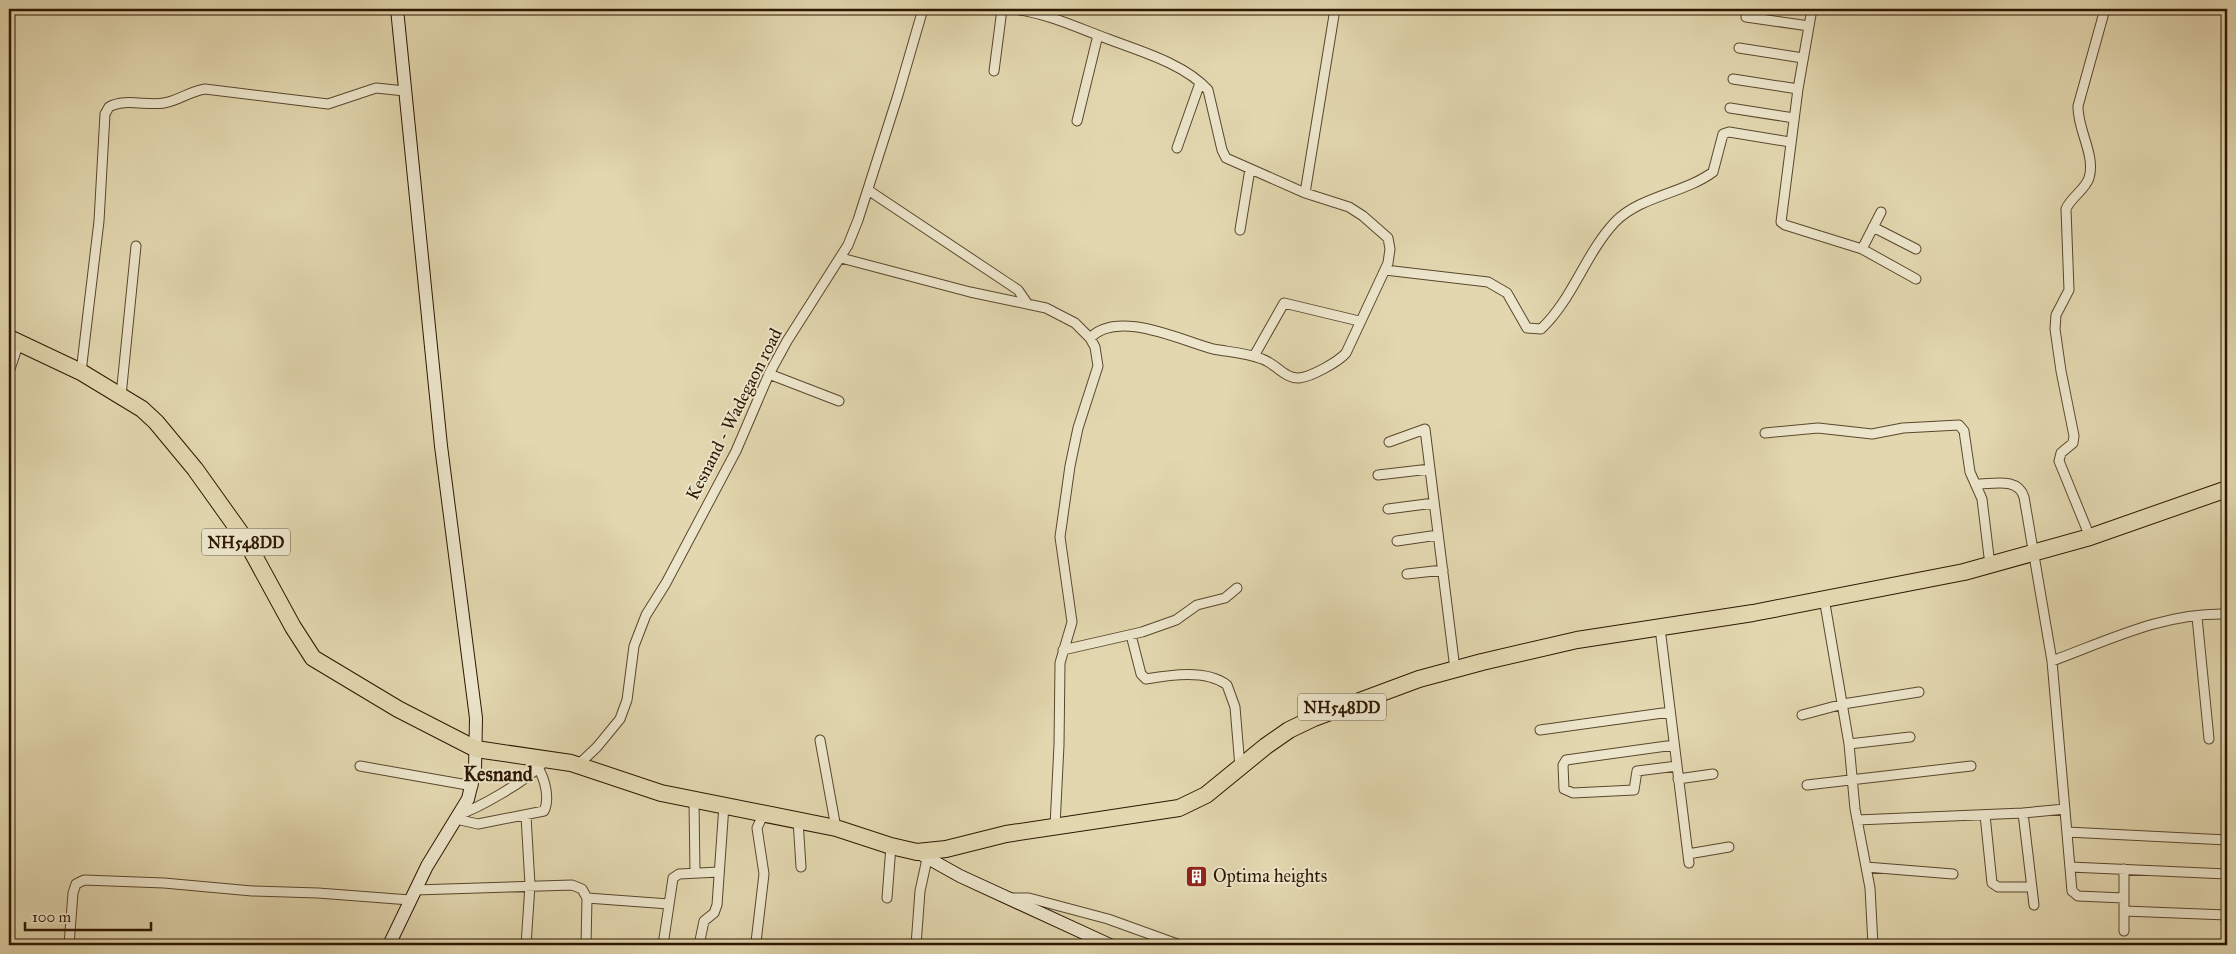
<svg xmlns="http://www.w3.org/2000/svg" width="2236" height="954" font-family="'IM FELL Great Primer',serif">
	<rect width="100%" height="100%" fill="#e2d7af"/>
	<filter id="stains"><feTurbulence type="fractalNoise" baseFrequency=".004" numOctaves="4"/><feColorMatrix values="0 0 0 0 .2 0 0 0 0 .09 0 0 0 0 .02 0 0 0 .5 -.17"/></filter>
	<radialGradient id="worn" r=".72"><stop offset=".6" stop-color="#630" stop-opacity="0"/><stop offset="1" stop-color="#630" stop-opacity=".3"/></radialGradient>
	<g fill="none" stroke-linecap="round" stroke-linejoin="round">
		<defs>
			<path id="street" d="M1013,9C1047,13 1076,27 1108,39C1140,51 1185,64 1208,90L1222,150L1226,158L1305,193L1349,207L1363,216L1388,238L1390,249L1388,263L1346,353C1338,362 1311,377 1299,378C1285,379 1275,363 1262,359C1247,353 1229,352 1213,349C1180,340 1117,309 1090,338
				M1812,9L1798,89L1781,222L1785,225L1862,249L1916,279
				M1746,17L1809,26
				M1739,48L1803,58
				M994,71L1002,9
				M1733,79L1798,89
				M1730,108L1794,118
				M1077,121L1098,35
				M1177,148L1200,83
				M868,190L1018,290L1027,303
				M1305,193L1335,9
				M1873,227L1916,249
				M1240,230L1250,169
				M1862,249L1881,212
				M841,258L970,292L1046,308L1075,323L1090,338L1095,347L1098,366L1078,428L1070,466L1060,537L1072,622L1060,663L1059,745L1055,826
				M1385,270L1488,282L1507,293L1527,328L1541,329C1573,299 1585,254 1615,222C1640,196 1685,193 1713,172L1723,134L1729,132L1790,142
				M1254,356L1284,303L1359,321
				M9,372L19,342
				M81,372L99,221L105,114L109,107C124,98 147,106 164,103C178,101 190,91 205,89L328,104L376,88L405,91
				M769,374L839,401
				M121,396L136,246
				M1765,433L1818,428L1872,434L1903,428L1959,425L1964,431L1970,472L1982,499L1990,565
				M1389,442L1425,429L1455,669
				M1378,475L1430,469
				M1976,484C1994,484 2018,477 2024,497L2052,661L2072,891L2078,896L2124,898
				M1388,509L1434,503
				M2090,537L2059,461L2061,453L2073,443L2074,436L2061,371L2055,329L2056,315L2069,290L2066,209C2071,197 2085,190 2089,178C2096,155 2077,129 2078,106L2105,9
				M1397,541L1438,535
				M1407,574L1443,570
				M1824,598L1849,744L1855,809L1870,888L1873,945
				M2197,617L2209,739
				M1660,628L1689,863
				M1131,635L1141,674L1146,679C1170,675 1206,669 1227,685L1235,707L1240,767
				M1063,650L1142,632L1176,620L1197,605L1225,598L1237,588
				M2052,661C2109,640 2165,612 2227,614
				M1802,715L1843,704L1919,692
				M1540,730L1670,712
				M820,740L836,828
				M1849,744L1910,737
				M1674,745L1566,760L1563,765L1564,789L1573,793L1634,790L1637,771L1677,766
				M578,765L597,747L620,719L627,700L634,646L646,615L666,583L736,451L769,374L787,341L848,245L858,220L898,95L923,9
				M360,766L473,786
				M1678,779L1713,774
				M1807,785L1971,766
				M694,800L695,873
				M2023,813L2034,905
				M458,815C481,807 524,782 541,765
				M1985,815L1992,883L1998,887H2031
				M456,819L478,824L544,811C550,799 545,779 538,768
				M798,820L801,867
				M1857,820L2023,813L2065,809
				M2067,832L2227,840
				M1688,854L1729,847
				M1866,867L1953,874
				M2070,867L2227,874
				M415,890L572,885L582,889L587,898L586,945
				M587,898L669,904
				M887,898L891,846
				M1008,898H1029L1108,919L1180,945
				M2124,911L2227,915
				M2124,931V869
				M756,942L764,874L757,828L764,813
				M69,945L73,893L76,884L84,880L164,883L252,891L318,893L410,900
				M526,945L530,885L526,816
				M663,945L673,878L679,874L719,872
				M699,945L704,921L714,913L717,905L724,805
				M916,945L920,891L927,859"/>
			<path id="secondary" d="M917,852L960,876L1110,945
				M389,945L427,866L468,799L475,770L476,718L441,446L397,9"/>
			<path id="highway" d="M9,338L81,372L142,409L156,422L195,469L245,539L293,627L313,658L398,709L476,749L571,763L661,793L836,828L891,846L917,852L946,849L1006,834L1179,808L1206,795L1266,746L1289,730L1314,718L1419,679L1482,662L1577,640L1753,613L1964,572L2090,537L2227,489"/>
		</defs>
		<use href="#street" stroke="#5a472c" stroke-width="11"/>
		<use href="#secondary" stroke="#2d1700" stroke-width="14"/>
		<use href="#highway" stroke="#2d1700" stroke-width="18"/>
		<use href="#street" stroke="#ece5cb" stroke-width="9"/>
		<use href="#secondary" stroke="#ece5cb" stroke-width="12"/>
		<use href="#highway" stroke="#e2d7af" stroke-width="16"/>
	</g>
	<defs>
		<symbol id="building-square" viewBox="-11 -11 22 22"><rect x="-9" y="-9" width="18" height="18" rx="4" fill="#8f2418" stroke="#ece5cb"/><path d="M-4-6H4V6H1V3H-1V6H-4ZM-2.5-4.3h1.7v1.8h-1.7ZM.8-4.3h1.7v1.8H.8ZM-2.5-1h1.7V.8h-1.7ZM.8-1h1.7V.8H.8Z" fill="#fff"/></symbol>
	</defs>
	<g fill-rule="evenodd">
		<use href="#building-square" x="1184" y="864" width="25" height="25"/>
	</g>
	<g text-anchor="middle" stroke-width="4" stroke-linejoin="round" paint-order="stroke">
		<g fill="#ece5cb" stroke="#66553d" stroke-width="1">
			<rect x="202" y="528.5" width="88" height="27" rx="4"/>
			<rect x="1298" y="693.5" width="88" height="27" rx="4"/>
		</g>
		<g font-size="16" font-weight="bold" fill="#2d1700">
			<text x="246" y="548">NH548DD</text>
			<text x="1342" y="713">NH548DD</text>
		</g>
		<g font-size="18" fill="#2d1700" stroke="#ece5cb">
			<text transform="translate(734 414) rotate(-63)" y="6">Kesnand - Wadegaon road</text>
		</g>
		<g font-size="18" fill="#2d1700" stroke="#ece5cb" text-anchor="start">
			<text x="1213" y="882">Optima heights</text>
		</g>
		<g font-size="20" font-weight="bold" fill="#2d1700" stroke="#ece5cb">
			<text x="498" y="781">Kesnand</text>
		</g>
	</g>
	<rect width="2236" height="954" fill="none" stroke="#e2d7af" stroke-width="30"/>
	<rect x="10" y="10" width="2216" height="934" fill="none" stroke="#2d1700" stroke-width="2.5"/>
	<rect x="15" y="15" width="2206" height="924" fill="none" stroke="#2d1700"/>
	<path d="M25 922v8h126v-8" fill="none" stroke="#2d1700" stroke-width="2.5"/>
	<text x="32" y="922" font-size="15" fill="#2d1700" stroke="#ece5cb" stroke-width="4" paint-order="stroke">100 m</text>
	<rect width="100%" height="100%" filter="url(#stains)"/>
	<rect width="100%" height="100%" fill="url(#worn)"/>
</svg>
